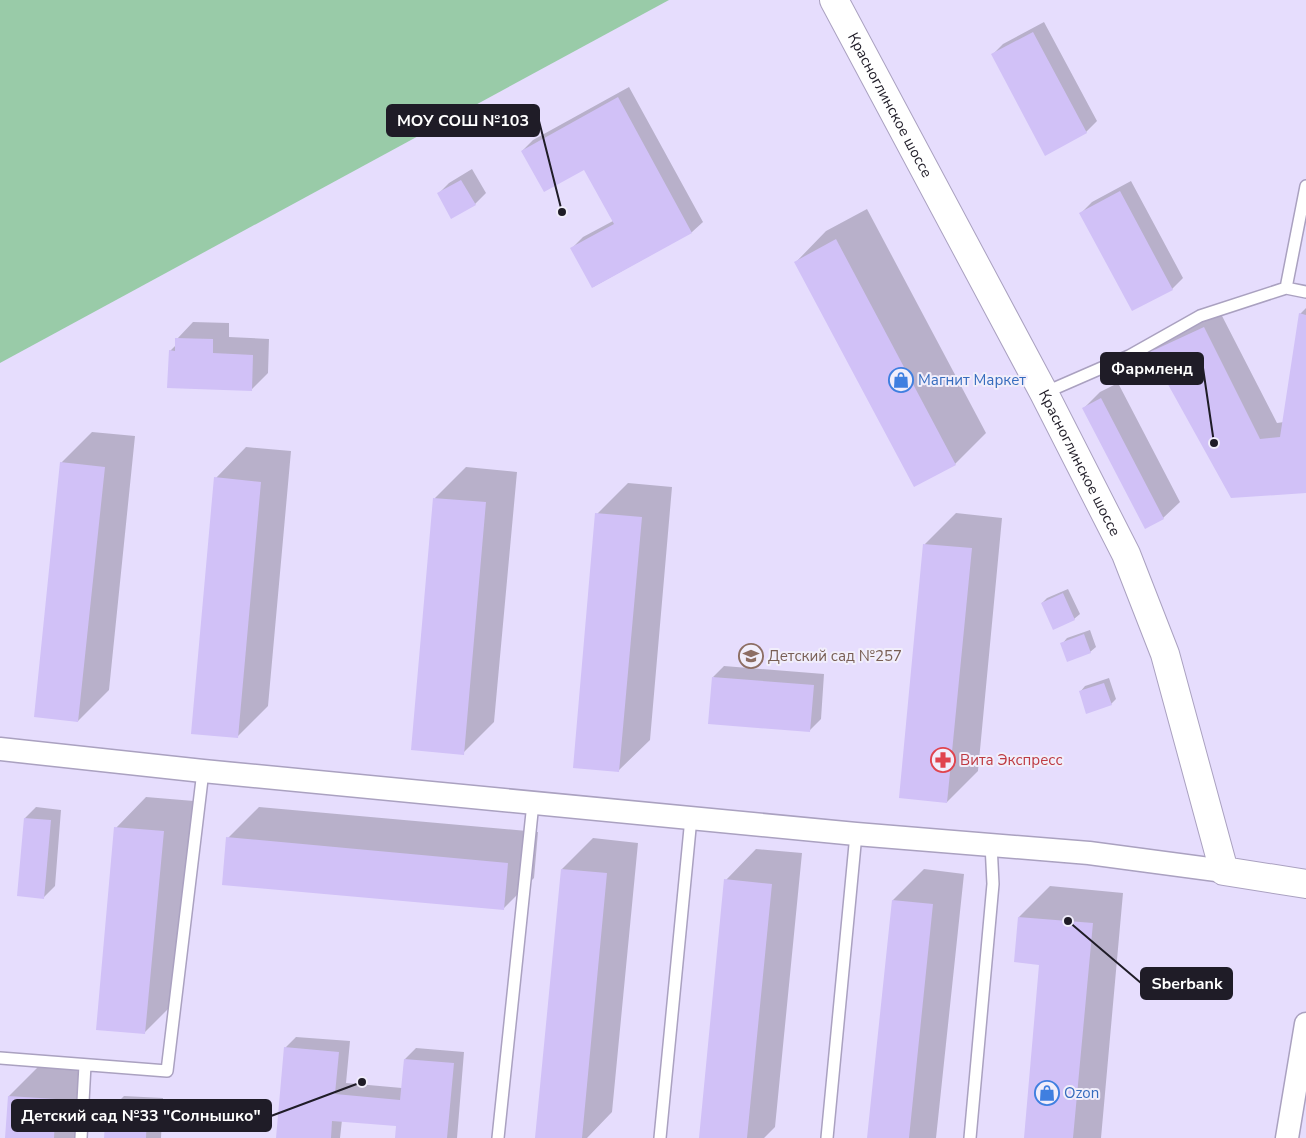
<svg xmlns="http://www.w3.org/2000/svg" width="1306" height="1138" font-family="'Nunito Sans',sans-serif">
	<rect width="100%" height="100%" fill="#e6ddfd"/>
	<path fill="#99cba8" d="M0,0H669L0,363Z"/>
	<path fill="#0003" d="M1044,22L1097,121L1086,132L992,55L1003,44Z
		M629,87L703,222L692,232L593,287L572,248L583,237L613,221L585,169L522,151L533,140Z
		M472,169L486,193L475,204L438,194L449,183Z
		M1131,181L1183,278L1172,289L1081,213L1092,202Z
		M867,209L986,433L955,464L914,485L796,262L826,231Z
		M1306,308V492L1152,352L1168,335L1220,312L1277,423L1284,422L1300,314Z
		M193,322L229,323V337L269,339L268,373L251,390L170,351L176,345L177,339Z
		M1118,383L1180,502L1163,518L1084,408L1100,392Z
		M92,432L135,436L109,690L78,721L61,463Z
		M246,447L291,451L268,706L237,737L216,478Z
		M466,467L517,472L494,722L463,753L435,498Z
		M628,483L672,487L650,740L619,770L597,514Z
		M956,513L1002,518L978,771L947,802L925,544Z
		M1068,589L1080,614L1074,619L1042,603L1047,598Z
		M1090,630L1096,647L1090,652L1062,644L1067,638Z
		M724,666L824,674L821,719L810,730L713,677Z
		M1109,678L1116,699L1111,704L1080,692L1085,686Z
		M146,797L194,801L176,1001L145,1032L116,828Z
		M36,807L61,810L55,886L44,897L25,818Z
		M259,807L538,832L534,878L503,909L228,838Z
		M593,838L638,843L612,1112L587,1138H537L562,869Z
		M756,849L802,853L775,1127L764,1138H700L726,880Z
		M924,869L964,874L936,1138H868L893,900Z
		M1050,886L1123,893L1101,1138H1025L1041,964L1016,961L1019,917Z
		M296,1037L350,1041L346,1083L402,1088L405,1059L416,1048L464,1052L457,1138H396L397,1125L342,1120L340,1138H277L285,1048Z
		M40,1065L86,1068L82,1138H7L9,1096Z
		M124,1096L163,1098L161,1138H106L107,1113Z"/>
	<path fill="#d1c1f7" d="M1033,32L1087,133L1045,156L991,54Z
		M618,97L692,233L592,288L570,248L614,224L584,170L544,192L521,151Z
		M461,180L476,205L451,219L437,193Z
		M1120,191L1173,290L1132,311L1079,213Z
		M836,239L956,465L914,487L794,262Z
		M1299,313L1306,315V493L1231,498L1150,352L1204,327L1260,439L1280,437Z
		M175,338L213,339V353L253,355L252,391L167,388L169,350L175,351Z
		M1101,398L1164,519L1145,529L1082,408Z
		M60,462L105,467L78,722L34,717Z
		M214,477L261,482L238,738L191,734Z
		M433,498L486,502L464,755L411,750Z
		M595,513L642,517L619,772L573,768Z
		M923,544L972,548L947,803L899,798Z
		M1063,593L1075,620L1053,630L1041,603Z
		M1084,634L1091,653L1067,662L1060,643Z
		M712,677L814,685L810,732L708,724Z
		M1104,683L1112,705L1086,714L1079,691Z
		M24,818L51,820L44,899L17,896Z
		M114,827L164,831L145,1034L96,1030Z
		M226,837L508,863L504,910L222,885Z
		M561,869L607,873L582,1138H535Z
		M724,879L772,884L747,1138H699Z
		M892,900L933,904L909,1138H867Z
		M1018,917L1093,923L1073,1138H1024L1039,965L1014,962Z
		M284,1047L339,1052L335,1094L400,1100L404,1059L454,1063L447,1138H395L396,1126L332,1121L331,1138H276Z
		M8,1096L56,1099L54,1138H5Z
		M106,1112L147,1114L146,1138H104Z"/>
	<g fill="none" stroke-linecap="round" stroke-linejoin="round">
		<defs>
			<path id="lane" d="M1286,288L1306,186
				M1044,393L1129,356L1200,316L1286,288L1306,292
				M0,1058L167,1071L203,771
				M81,1138L85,1065
				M498,1138L533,803
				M660,1138L691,818
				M827,1138L856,834
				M970,1138L993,884L991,844"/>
			<path id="street" d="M0,749L203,771L856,834L1089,853L1224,871
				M1287,1138L1306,1024"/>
			<g id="primary">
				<path id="s1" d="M834,0L1044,393L1126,554L1165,654L1224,871L1306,884"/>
			</g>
		</defs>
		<use href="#lane" stroke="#aaa1c0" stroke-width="14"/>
		<use href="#street" stroke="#aaa1c0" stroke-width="25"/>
		<use href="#primary" stroke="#aaa1c0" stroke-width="30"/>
		<use href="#lane" stroke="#fff" stroke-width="11"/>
		<use href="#street" stroke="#fff" stroke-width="22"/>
		<use href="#primary" stroke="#fff" stroke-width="28"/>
	</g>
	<defs>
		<symbol id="shop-ring" viewBox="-11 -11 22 22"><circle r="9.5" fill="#f1eefb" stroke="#3f7fe0" stroke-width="1.5"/><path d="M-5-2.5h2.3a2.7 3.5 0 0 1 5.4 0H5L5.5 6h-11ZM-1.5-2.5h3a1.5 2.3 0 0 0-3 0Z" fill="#3f7fe0"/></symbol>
		<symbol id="school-ring" viewBox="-11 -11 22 22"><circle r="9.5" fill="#f1eefb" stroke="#8d6e63" stroke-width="1.5"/><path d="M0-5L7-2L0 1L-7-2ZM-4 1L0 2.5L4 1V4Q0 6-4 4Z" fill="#8d6e63"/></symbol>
		<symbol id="pharmacy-ring" viewBox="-11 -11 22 22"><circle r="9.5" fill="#f1eefb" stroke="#e0444e" stroke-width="1.5"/><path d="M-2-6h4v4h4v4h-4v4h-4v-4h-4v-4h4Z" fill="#e0444e"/></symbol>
	</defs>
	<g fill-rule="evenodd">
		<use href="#shop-ring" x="887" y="366" width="28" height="28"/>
		<use href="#school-ring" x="737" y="642" width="28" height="28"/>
		<use href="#pharmacy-ring" x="929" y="746" width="28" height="28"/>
		<use href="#shop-ring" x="1033" y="1079" width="28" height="28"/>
	</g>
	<g text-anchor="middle" stroke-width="4" stroke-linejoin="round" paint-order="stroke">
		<g font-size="15" fill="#1f1c27" stroke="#f1eefb">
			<text dy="5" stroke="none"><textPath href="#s1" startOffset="119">Красноглинское шоссе</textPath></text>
			<text dy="5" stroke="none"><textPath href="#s1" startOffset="524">Красноглинское шоссе</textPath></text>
		</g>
		<g font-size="15" fill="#366cbe" stroke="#f1eefb" text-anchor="start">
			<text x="918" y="385">Магнит Маркет</text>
			<text x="1064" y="1098">Ozon</text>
		</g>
		<g font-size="15" fill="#785e54" stroke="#f1eefb" text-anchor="start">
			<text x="768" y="661">Детский сад №257</text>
		</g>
		<g font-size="15" fill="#be3a42" stroke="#f1eefb" text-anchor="start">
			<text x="960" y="765">Вита Экспресс</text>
		</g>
	</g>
	<path fill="none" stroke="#1f1c27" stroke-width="2" d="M562 212L539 121M1214 443L1203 368M1068 921L1141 983M362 1082L271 1116"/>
	<g fill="#1f1c27" stroke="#f1eefb" stroke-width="2">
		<circle cx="562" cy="212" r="5"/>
		<circle cx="1214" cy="443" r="5"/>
		<circle cx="1068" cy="921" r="5"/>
		<circle cx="362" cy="1082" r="5"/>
	</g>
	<g fill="#1f1c27" stroke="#1f1c27" stroke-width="2">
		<rect x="387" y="105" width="152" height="31" rx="5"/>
		<rect x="1101" y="353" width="102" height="31" rx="5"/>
		<rect x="1141" y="968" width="91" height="31" rx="5"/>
		<rect x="12" y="1100" width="259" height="31" rx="5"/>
	</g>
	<g font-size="16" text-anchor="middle" font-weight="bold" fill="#fff">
		<text x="463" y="126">МОУ СОШ №103</text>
		<text x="1152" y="374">Фармленд</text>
		<text x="1187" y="989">Sberbank</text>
		<text x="141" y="1121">Детский сад №33 "Солнышко"</text>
	</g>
</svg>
